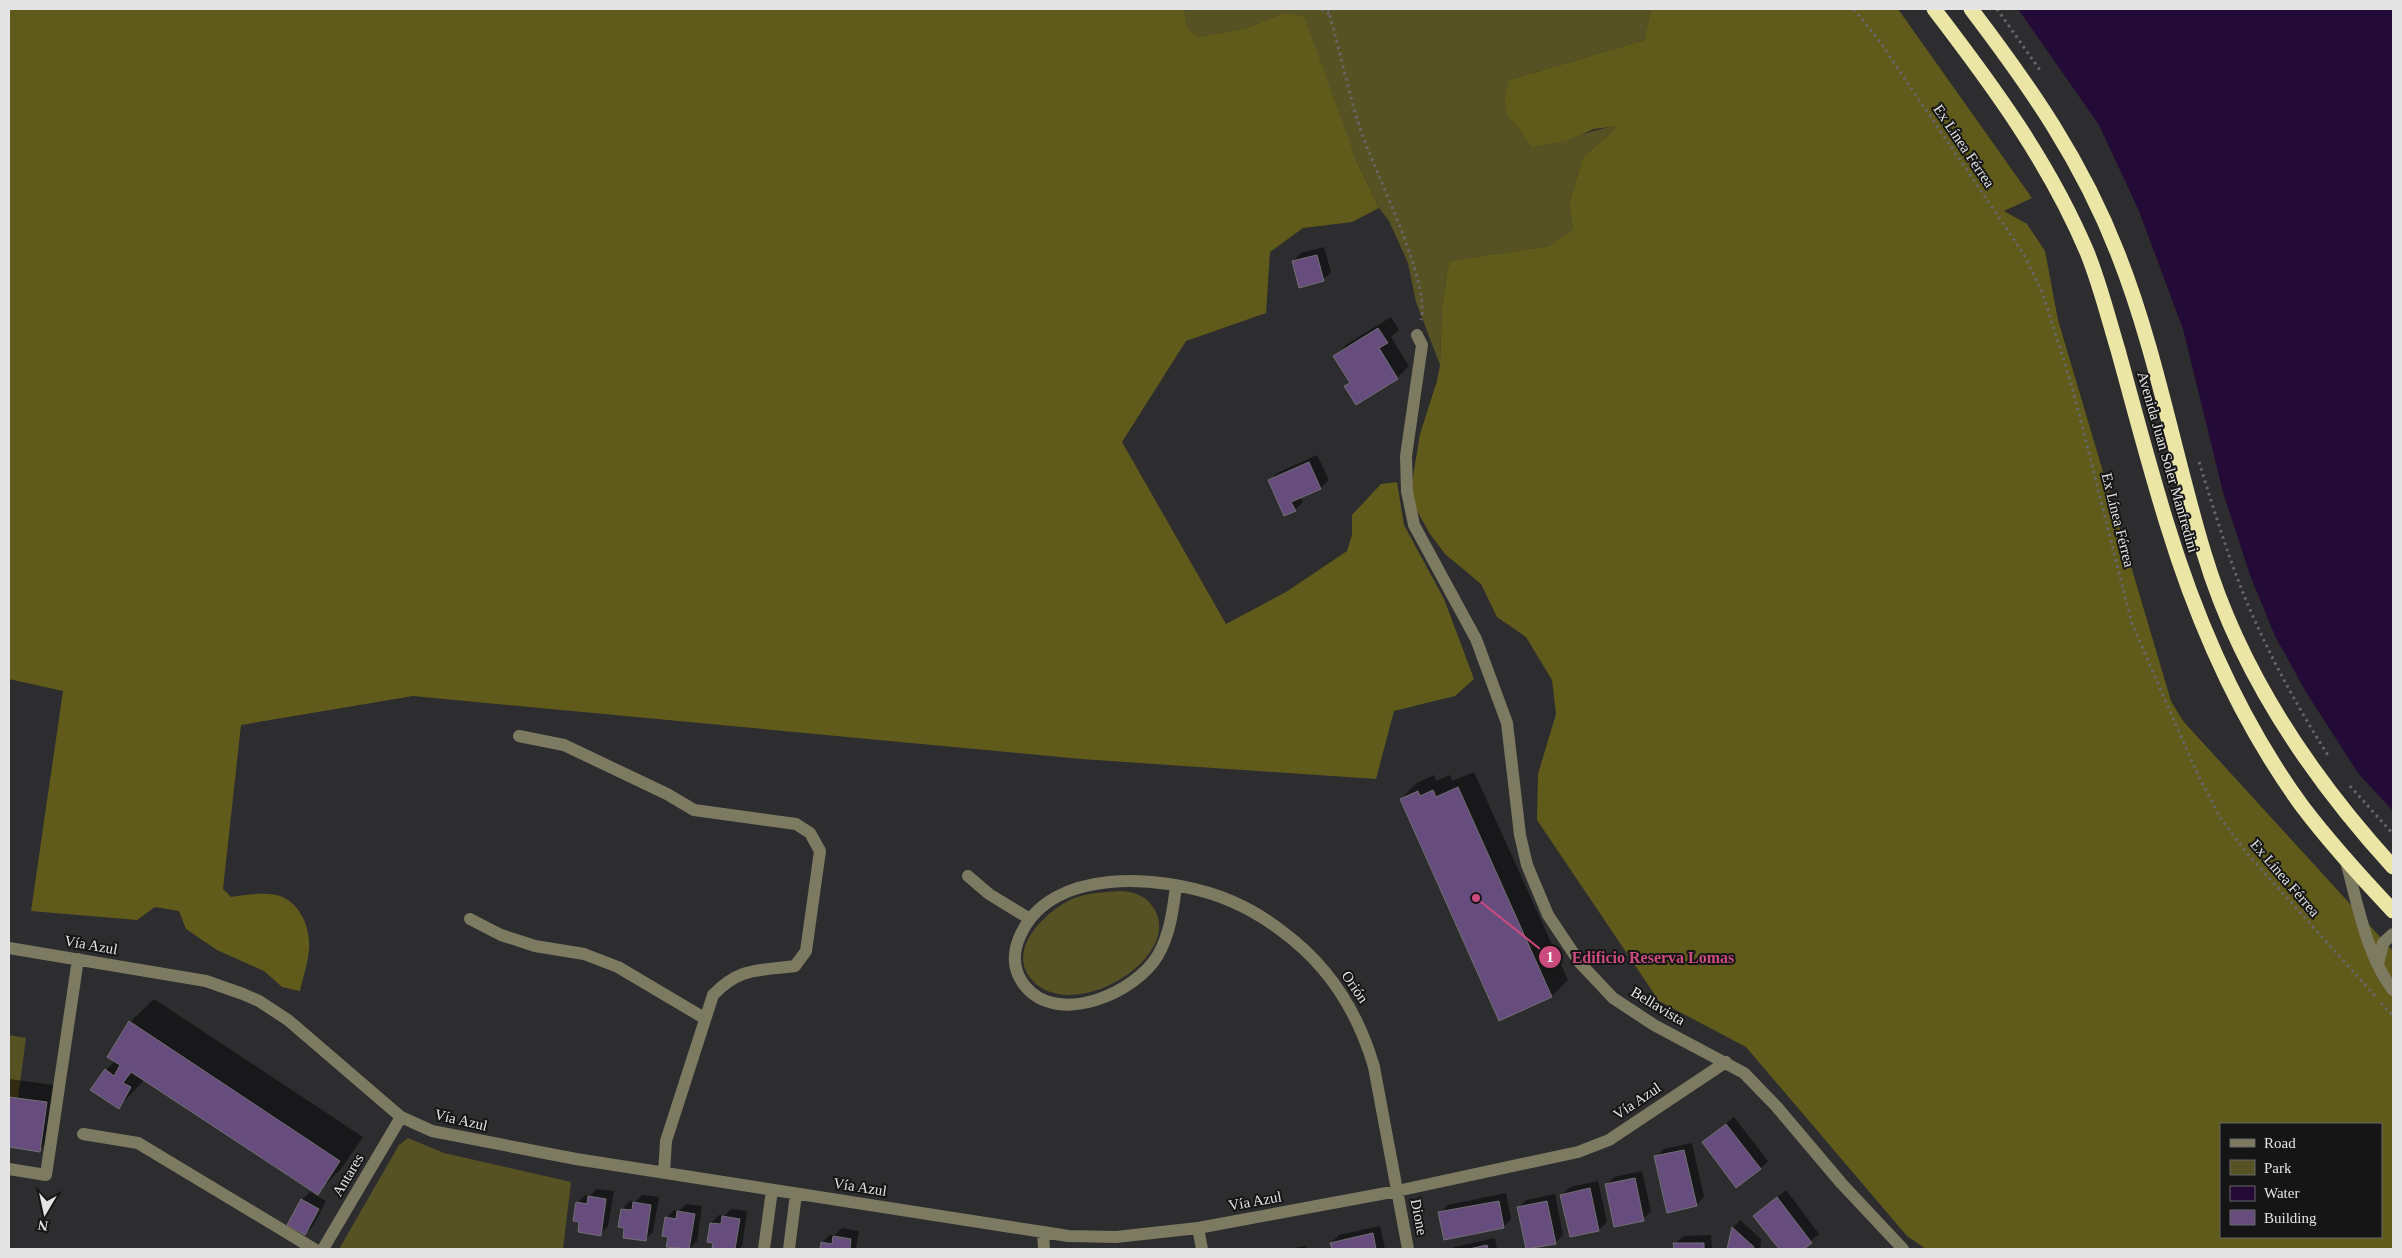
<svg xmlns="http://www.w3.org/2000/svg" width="2402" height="1258" font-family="Georgia,serif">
	<rect width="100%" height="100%" fill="#2d2c2f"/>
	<path fill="#575223" d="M1184,9H1651L1644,40L1509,80L1507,116L1520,130L1531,148L1616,125L1613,131L1583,157L1569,203L1573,229L1549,246L1449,261L1442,306L1440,365L1416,302L1408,263L1389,221L1379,208L1357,162L1334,102L1284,13L1246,28L1198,37L1188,28Z
		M1120,891C1134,892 1145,895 1153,907C1187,956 1072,1027 1031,979C1006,949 1046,911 1072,899C1087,893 1104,892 1120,891Z
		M9,1035L26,1038L18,1098L9,1097Z
		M408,1138L444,1153L571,1182L563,1249H339L399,1145Z"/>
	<path fill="#615b1b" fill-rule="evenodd" d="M9,9H1184L1188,28L1198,37L1246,28L1284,13L1304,17L1357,162L1379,208L1352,222L1303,228L1270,252L1266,313L1186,341L1122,442L1226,624L1286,592L1347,551L1352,535V515L1381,484L1397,482L1404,525L1444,599L1474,679L1455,696L1394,711L1376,779L1081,759L413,696L241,725L223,889L231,897C243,895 256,893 269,894C297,895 311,925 309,949C308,963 303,977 300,991L282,987L264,971L217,950L186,929L179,911L155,907L137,920L31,911L63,691L9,679Z
		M1651,9H1898L2032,198L2004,211L2027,224L2045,251L2058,320L2171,701L2183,721L2393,951V1249H1926L1907,1236L1746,1047L1659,1001L1537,820L1538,774L1556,714L1552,680L1526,637L1497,617L1481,584L1445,554L1430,534L1417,511L1411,489L1420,434L1437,381L1440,365L1442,306L1449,261L1549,246L1573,229L1569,203L1583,157L1613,131L1616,126L1594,129L1568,140L1531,148L1520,130L1507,116L1505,98L1509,80L1644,40ZM2221,1124H2381V1237H2221Z"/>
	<path fill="#240a36" d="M2018,9H2393V811L2358,773L2306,692L2275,636L2250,575L2223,492L2183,329L2139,211L2099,125Z"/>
	<path fill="#0007" d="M1324,247L1331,272L1323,280L1293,261L1301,253Z
		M1391,317L1399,330L1391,337L1409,366L1397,378L1346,386L1350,382L1335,356L1347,344Z
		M1317,455L1329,480L1321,488L1300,497L1303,502L1295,510L1269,481L1277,473Z
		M1474,772L1568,980L1552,996L1500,1019L1401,799L1417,783L1434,775L1436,781L1450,775L1452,781Z
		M154,999L363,1137L341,1169L317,1193L144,1080L119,1107L106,1070L115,1061L130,1022Z
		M9,1079L62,1086L56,1134L39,1150L9,1146Z
		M1734,1117L1768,1161L1760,1169L1703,1142Z
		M1692,1143L1704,1197L1696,1205L1656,1157L1664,1149Z
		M1642,1171L1651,1211L1643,1219L1607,1184L1614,1177Z
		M1598,1181L1607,1222L1599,1230L1562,1195L1570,1187Z
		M597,1189L614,1191L608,1226L600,1234L577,1203L585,1195L590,1196Z
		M1786,1190L1819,1234L1802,1249H1780L1755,1216Z
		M310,1192L326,1201L313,1226L305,1234L302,1200Z
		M1506,1193L1511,1219L1503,1227L1440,1213L1448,1205Z
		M1555,1194L1563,1235L1555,1243L1527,1249L1519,1208L1526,1200Z
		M642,1195L659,1197L653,1232L645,1240L626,1227L620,1226L622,1209L630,1201L635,1202Z
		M686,1204L702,1206L697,1241L689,1249L669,1236L666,1218L674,1210L679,1211Z
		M731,1209L747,1211L742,1246L739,1249H713L715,1241L711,1223L719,1215L724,1216Z
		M1740,1220L1761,1239L1760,1249H1728L1733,1228Z
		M1380,1226L1385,1249H1333L1331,1243L1339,1235Z
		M842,1228L859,1231L856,1249H821L822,1242L830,1235H835Z
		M1711,1235L1712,1249H1675V1244L1683,1236Z
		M1495,1238L1497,1249H1451L1454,1247Z
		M1306,1246L1307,1249H1288Z"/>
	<path fill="#674d7e" stroke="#717072" d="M1317,255L1324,281L1299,288L1292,261Z
		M1378,328L1388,343L1379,348L1398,379L1356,405L1344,386L1350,383L1333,356Z
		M1309,462L1321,489L1291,502L1296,511L1284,516L1268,480Z
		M1458,787L1552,997L1499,1021L1400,799L1418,791L1420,796L1433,790L1436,797Z
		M129,1021L340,1161L318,1195L131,1072L123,1083L131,1087L119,1109L90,1090L105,1069L114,1076L120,1065L107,1057Z
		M9,1097L47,1102L40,1152L9,1147Z
		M1726,1124L1761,1169L1736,1188L1702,1142Z
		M1684,1150L1697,1206L1667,1213L1654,1156Z
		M1635,1178L1644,1221L1614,1227L1605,1184Z
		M1590,1188L1599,1231L1570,1237L1560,1195Z
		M588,1196L606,1199L601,1236L578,1232L579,1222L573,1221L576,1202L587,1204Z
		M1777,1197L1812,1243L1804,1249H1779L1753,1216Z
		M301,1199L319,1209L305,1235L287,1225Z
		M1499,1201L1504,1228L1444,1240L1438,1212Z
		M1547,1201L1556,1244L1526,1249L1517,1207Z
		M633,1202L651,1205L646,1241L623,1238L624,1228L618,1227L621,1209L632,1210Z
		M677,1211L695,1214L689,1249L666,1247L668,1237L662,1236L665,1217L676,1219Z
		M722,1216L740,1219L735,1249H712L713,1243L707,1242L710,1223L721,1224Z
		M1732,1227L1754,1247L1753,1249H1727Z
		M1373,1233L1376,1249H1332L1330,1243Z
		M833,1236L851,1239L850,1249H820L821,1242L832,1244Z
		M1673,1243H1704V1249H1674Z
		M1487,1245L1488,1249H1469Z"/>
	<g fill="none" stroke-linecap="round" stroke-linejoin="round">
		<path stroke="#676669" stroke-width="3" stroke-dasharray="2.5 4" stroke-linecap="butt" d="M1322,9L1330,15
			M1328,9C1340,50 1348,93 1362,134C1376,174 1431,283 1421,320
			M1854,9L1880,42L2023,253L2043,294L2073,390L2132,624L2197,773L2221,819L2245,851L2375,996
			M1997,9L2042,73
			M2199,462C2216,516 2232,571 2256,623C2277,670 2302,714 2329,757
			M2350,786L2393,834
			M2381,1003L2393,1016"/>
		<path stroke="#7c7a60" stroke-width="12" d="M1417,335L1422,345L1406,456L1407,491L1414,525L1476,639L1507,723L1520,835L1527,865L1548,915L1580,963L1613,998L1654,1025L1744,1073L1776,1106L1842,1184L1903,1249
			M519,736L564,745L667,794L694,810L796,824L810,833L820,851L806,951L795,966C758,971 740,967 713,995L666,1141L664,1173
			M2346,861C2357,902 2367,957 2393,990
			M968,876L989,894L1030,919
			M1176,886C1173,910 1170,934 1158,955C1136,993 1058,1027 1025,986C1013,971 1012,954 1020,936C1051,866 1161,875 1221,897C1243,905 1265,918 1283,932C1329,966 1358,1012 1374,1067L1408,1249
			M470,919L501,935L535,946L584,954L618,967L704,1018
			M9,948L206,981L243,994L259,1001L288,1020L401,1117L432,1131L576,1159L1043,1232L1068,1236L1116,1237L1198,1228L1397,1191L1578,1152L1609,1140L1726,1062
			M2378,965L2383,943L2393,934
			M83,1134L138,1143L314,1249
			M9,1169L46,1175L78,959
			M1198,1228L1202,1249
			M1043,1232L1044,1249
			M323,1249L401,1117
			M764,1249L772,1190
			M789,1249L796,1194"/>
		<path stroke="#ebe6a5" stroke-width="15" d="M1934,9C1993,86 2049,162 2087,252C2100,284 2108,317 2118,350C2134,408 2149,466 2167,524C2197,622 2241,722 2302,806C2330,843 2361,877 2393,911
			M1971,9C2031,88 2082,161 2118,254C2156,350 2174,454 2204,553C2239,670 2311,777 2393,867"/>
	</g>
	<g text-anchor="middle" stroke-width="4" stroke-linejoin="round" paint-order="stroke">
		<g font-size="15" fill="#e5e4e5" stroke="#151516">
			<text transform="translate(1964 146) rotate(56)" y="5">Ex Línea Férrea</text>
			<text transform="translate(2168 462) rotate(74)" y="5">Avenida Juan Soler Manfredini</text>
			<text transform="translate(2118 520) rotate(76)" y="5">Ex Línea Férrea</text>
			<text transform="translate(2285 878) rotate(49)" y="5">Ex Línea Férrea</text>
			<text transform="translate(91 945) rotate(10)" y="5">Vía Azul</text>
			<text transform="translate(1355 987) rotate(56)" y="5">Orión</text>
			<text transform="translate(1658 1006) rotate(31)" y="5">Bellavista</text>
			<text transform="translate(1637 1101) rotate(-34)" y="5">Vía Azul</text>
			<text transform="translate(461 1120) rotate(13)" y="5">Vía Azul</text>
			<text transform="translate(348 1175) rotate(-59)" y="5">Antares</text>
			<text transform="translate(860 1187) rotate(9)" y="5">Vía Azul</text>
			<text transform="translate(1255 1201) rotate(-10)" y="5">Vía Azul</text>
			<text transform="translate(1419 1217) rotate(79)" y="5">Dione</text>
		</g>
	</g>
	<path fill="none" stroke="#cb4b7e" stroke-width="2" d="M1476 898L1550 957"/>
	<g fill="#cb4b7e" stroke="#151516" stroke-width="2">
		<circle cx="1476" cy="898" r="5"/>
		<circle cx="1550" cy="957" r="12"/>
	</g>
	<g font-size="15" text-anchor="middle" font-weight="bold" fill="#fff">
		<text x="1550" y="962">1</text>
	</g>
	<g font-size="16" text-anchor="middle" font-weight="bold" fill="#cb4b7e" stroke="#151516" stroke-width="4" stroke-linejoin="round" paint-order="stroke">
		<text x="1653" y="963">Edificio Reserva Lomas</text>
	</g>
	<rect width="2402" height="1258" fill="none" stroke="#e5e4e5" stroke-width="20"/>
	<rect x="2220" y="1123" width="162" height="115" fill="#151516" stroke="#686869"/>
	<rect x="2230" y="1139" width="25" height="8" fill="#7c7a60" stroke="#686869"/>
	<text x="2264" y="1148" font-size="15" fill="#e5e4e5">Road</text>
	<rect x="2230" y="1160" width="25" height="15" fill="#575223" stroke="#686869"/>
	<text x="2264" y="1173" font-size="15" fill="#e5e4e5">Park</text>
	<rect x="2230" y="1186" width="25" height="15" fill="#240a36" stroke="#686869"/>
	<text x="2264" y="1198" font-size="15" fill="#e5e4e5">Water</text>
	<rect x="2230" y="1210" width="25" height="15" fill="#674d7e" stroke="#686869"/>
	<text x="2264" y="1223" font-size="15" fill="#e5e4e5">Building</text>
	<g transform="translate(45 1213) rotate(189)" stroke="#151516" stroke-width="4" paint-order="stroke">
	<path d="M0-4L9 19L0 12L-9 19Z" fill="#e5e4e5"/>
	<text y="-8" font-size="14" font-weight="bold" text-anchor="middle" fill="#e5e4e5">N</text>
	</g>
</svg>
